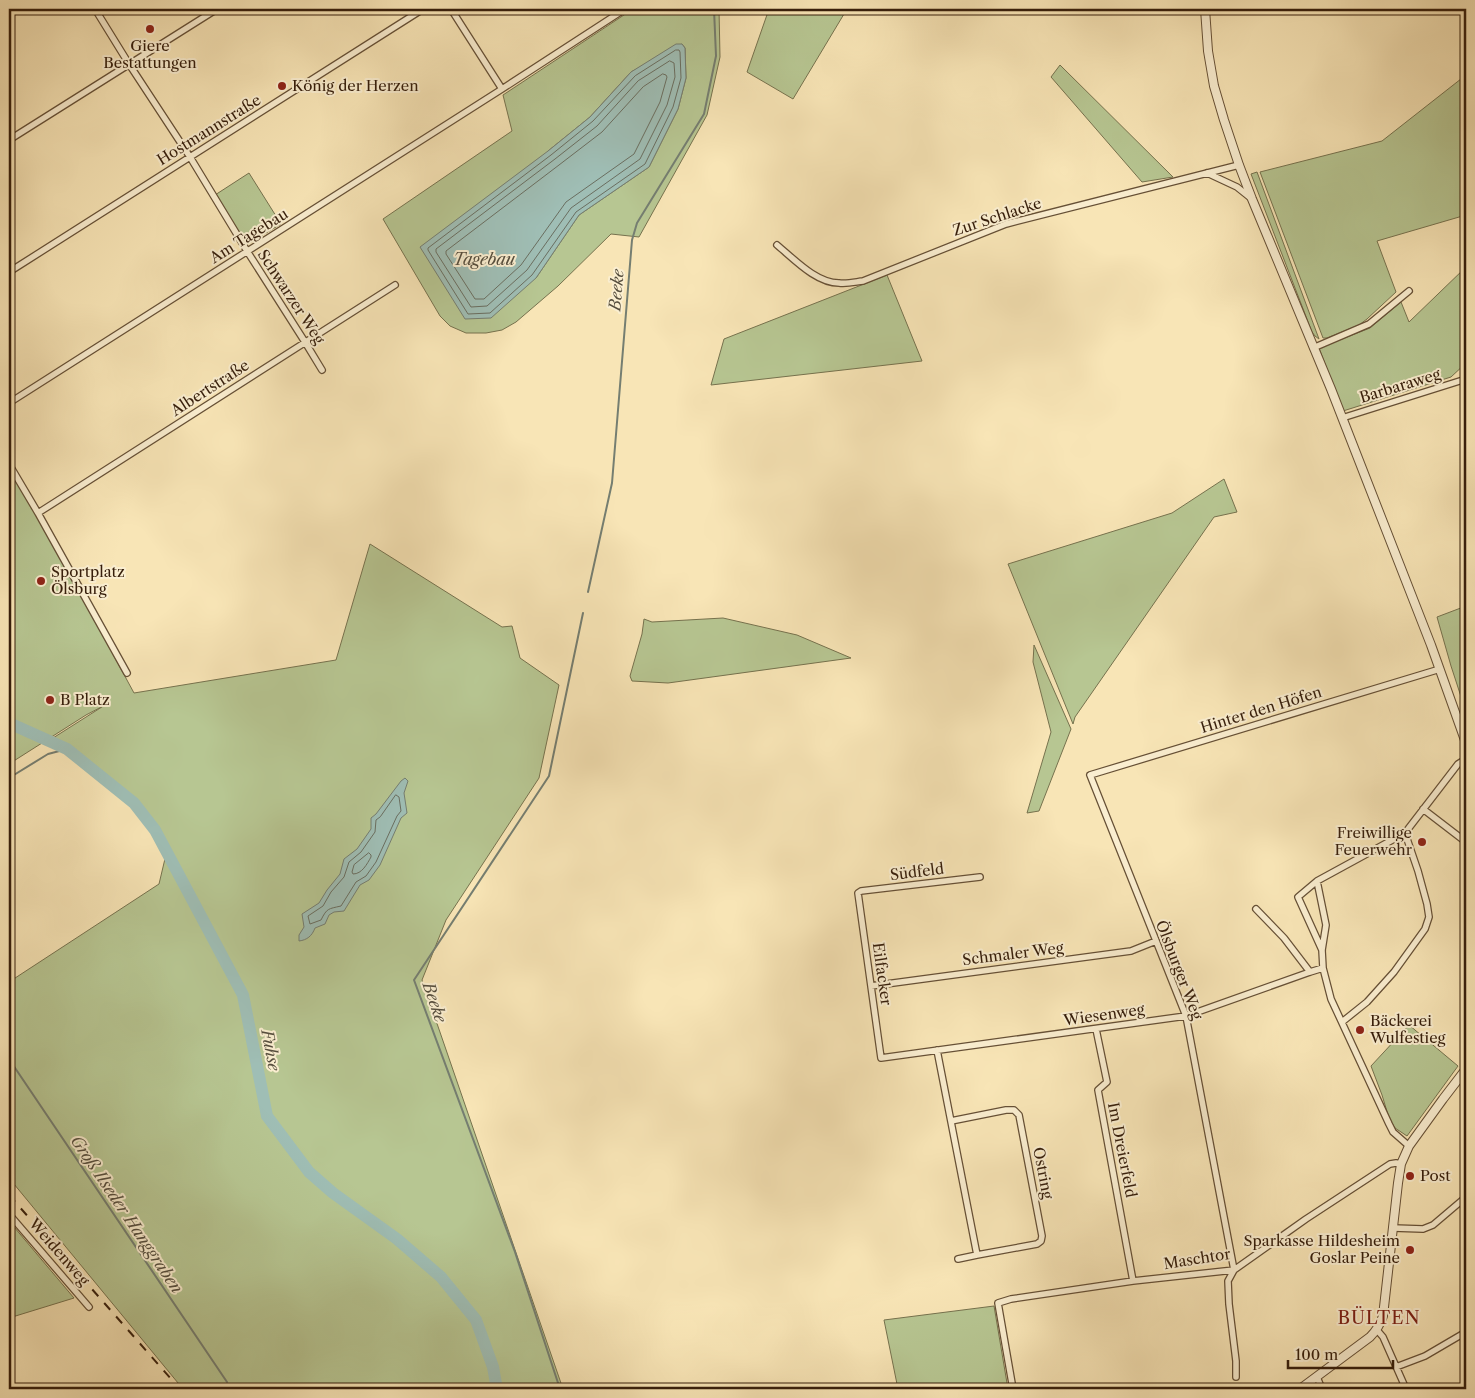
<svg xmlns="http://www.w3.org/2000/svg" width="1475" height="1398" font-family="'Libre Caslon Text',serif">
	<rect width="100%" height="100%" fill="#f8e5b6"/>
	<filter id="stains"><feTurbulence type="fractalNoise" baseFrequency=".004" numOctaves="4"/><feColorMatrix values="0 0 0 0 .2 0 0 0 0 .09 0 0 0 0 .02 0 0 0 .5 -.17"/></filter>
	<radialGradient id="worn" r=".72"><stop offset=".6" stop-color="#630" stop-opacity="0"/><stop offset="1" stop-color="#630" stop-opacity=".3"/></radialGradient>
	<path fill="#b7c692" stroke="#76724e" fill-rule="evenodd" d="M633,9H719L720,57L707,115L639,237L611,234L558,286L516,322L502,330L486,333H466L450,326L440,316L383,219L512,131L503,95ZM682,44L685,48L686,78L678,109L649,167L579,215L536,278L548,151L590,117L631,72Z
		M769,9H847L793,99L747,72Z
		M1060,65L1173,177L1142,182L1051,77Z
		M1466,75V215L1377,241L1396,292L1367,319L1359,325L1327,338H1323L1260,172L1382,141Z
		M1257,172L1319,339L1315,336L1312,332L1251,174Z
		M249,173L281,224L246,245L215,195Z
		M1466,267V363L1451,377L1343,411L1319,348L1370,328L1401,302L1409,322Z
		M887,275L922,361L711,385L724,339Z
		M9,469L37,514L134,693L336,660L370,544L502,627L512,626L520,658L559,685L539,778L446,920L422,980L563,1389H183L9,1178V982L159,884L168,846L158,827L137,801L106,774L70,746L53,738L105,705L86,715L9,764Z
		M1224,479L1237,512L1214,517L1075,717L1073,724L1008,564L1172,513Z
		M1466,606V712L1451,666L1437,617Z
		M723,618L797,635L851,658L668,683L632,681L630,676L642,634L644,619L652,622Z
		M1034,645L1071,729L1039,811L1027,813L1051,732L1033,662Z
		M1409,1025L1458,1066L1407,1136L1395,1128L1389,1118L1382,1095L1371,1066Z
		M9,1221L74,1298L9,1318Z
		M994,1306L1008,1389H898L884,1320Z"/>
	<path fill="#9fbeb5" stroke="#757e71" d="M676,44H682L685,48L686,78L678,109L649,167L579,215L536,278L491,318L465,319L420,247L548,151L590,117L631,72Z
		M405,778L408,781L404,793L407,813L401,818L380,865L369,880L360,885L344,911L334,912L329,915L325,924L315,928C312,936 307,940 299,941V935L304,927L302,914L319,903L327,890L340,874L344,859L357,849L371,829V818L376,814L401,781Z"/>
	<g fill="none" stroke-linecap="round" stroke-linejoin="round">
		<path stroke="#6a6e60" stroke-width="1" d="M676,50H679L680,52L681,78L673,107L645,164L576,212L532,275L490,313L468,314L428,250V248L551,155L593,121L635,76Z
			M670,61L674,63L675,77L667,105L640,159L571,208L527,270L487,306L471,307L436,252V249L555,159L597,126L638,81Z
			M663,74L666,75L667,77L660,102L634,154L566,202L521,265L484,299H475L446,254V251L559,165L602,132L643,87Z
			M396,795L399,797L401,811L397,816L376,862L366,876L356,882L341,906C328,909 327,908 321,920L310,924L308,916L323,906L331,892L344,877L349,862L361,852L375,832L376,820L380,817Z
			M369,853L371,855V857C367,864 362,874 353,874L352,872L354,865Z"/>
		<path stroke="#757e71" stroke-width="2" d="M588,592L612,483L632,240L637,223L704,114L716,56L714,9
			M9,778L48,754L67,749
			M9,1059L227,1382
			M560,1389L515,1252L414,980L549,776L583,613"/>
		<path stroke="#9fbeb5" stroke-width="12" d="M9,723L67,749L134,803L155,830L243,995L267,1116L309,1172L333,1193L397,1239L441,1277L476,1320L493,1367L497,1389"/>
		<defs>
			<path id="minor" d="M95,9L129,64L190,157L247,251L305,342L322,370
				M451,9L502,89
				M9,140L217,9
				M1207,173L1237,187L1252,199
				M777,245C794,259 816,283 839,283C847,284 855,282 863,281L1006,224L1239,165
				M9,272L423,9
				M1313,348L1369,324L1409,291
				M9,403L502,89L625,9
				M1342,418L1466,379
				M9,464L38,513L127,673
				M38,513L395,285
				M1423,809L1466,842
				M980,877L861,891L858,893L881,1058L1186,1016L1310,972L1323,968
				M1317,881L1298,897L1322,950
				M1256,909L1284,938L1310,972
				M871,986L1131,951L1156,941
				M1342,1022L1367,1002L1394,972L1425,929L1429,917L1427,904L1418,871L1405,833
				M1096,1029L1107,1082L1098,1090L1133,1281
				M937,1050L977,1255L1037,1244L1041,1241L1042,1236L1019,1115L1014,1110H1006L951,1121
				M1409,1146L1393,1132L1389,1124L1331,999L1323,968L1322,950L1326,925L1317,881L1405,833L1458,764L1466,759
				M9,1214L89,1307
				M1393,1228L1423,1229L1433,1225L1466,1197
				M958,1259L977,1255
				M1377,1330L1383,1337L1406,1389
				M1396,1367L1425,1356L1466,1332
				M1236,1377V1361L1229,1304L1228,1281L1234,1270L1186,1016L1090,775L1440,669
				M1317,1377L1322,1389
				M1013,1389L998,1303L1011,1299L1133,1281L1234,1270L1306,1219L1390,1164L1396,1163L1401,1164"/>
			<path id="tertiary" d="M1205,9L1208,51L1214,86L1224,120L1239,165L1252,199L1331,389L1431,645L1466,743
				M1300,1389L1370,1337C1377,1330 1380,1325 1383,1316L1398,1183L1401,1164L1409,1146L1443,1099L1466,1069"/>
		</defs>
		<use href="#minor" stroke="#665036" stroke-width="8"/>
		<use href="#tertiary" stroke="#665036" stroke-width="10"/>
		<use href="#minor" stroke="#faeed0" stroke-width="5.5"/>
		<use href="#tertiary" stroke="#faeed0" stroke-width="8"/>
		<path stroke="#361e0b" stroke-width="2" stroke-dasharray="9 9" stroke-linecap="butt" d="M9,1195L180,1389"/>
	</g>
	<g fill="#8f2418" stroke="#faeed0" stroke-width="2">
		<circle cx="150" cy="29" r="5"/>
		<circle cx="282" cy="86" r="5"/>
		<circle cx="41" cy="581" r="5"/>
		<circle cx="50" cy="700" r="5"/>
		<circle cx="1422" cy="842" r="5"/>
		<circle cx="1360" cy="1030" r="5"/>
		<circle cx="1410" cy="1176" r="5"/>
		<circle cx="1410" cy="1250" r="5"/>
	</g>
	<g text-anchor="middle" stroke-width="4" stroke-linejoin="round" paint-order="stroke">
		<g font-size="15" fill="#361e0b" stroke="#faeed0" text-anchor="start">
			<text x="150" y="51" text-anchor="middle">Giere<tspan x="150" dy="17">Bestattungen</tspan></text>
			<text x="292" y="91">König der Herzen</text>
			<text x="51" y="577">Sportplatz<tspan x="51" dy="17">Ölsburg</tspan></text>
			<text x="60" y="705">B Platz</text>
			<text x="1412" y="838" text-anchor="end">Freiwillige<tspan x="1412" dy="17">Feuerwehr</tspan></text>
			<text x="1370" y="1026">Bäckerei<tspan x="1370" dy="17">Wulfestieg</tspan></text>
			<text x="1420" y="1181">Post</text>
			<text x="1400" y="1246" text-anchor="end">Sparkasse Hildesheim<tspan x="1400" dy="17">Goslar Peine</tspan></text>
		</g>
		<g font-size="15" fill="#361e0b" stroke="#faeed0">
			<text transform="translate(209 130) rotate(-32)" y="5">Hostmannstraße</text>
			<text transform="translate(997 217) rotate(-18)" y="5">Zur Schlacke</text>
			<text transform="translate(249 236) rotate(-32)" y="5">Am Tagebau</text>
			<text transform="translate(291 297) rotate(57)" y="5">Schwarzer Weg</text>
			<text transform="translate(1400 386) rotate(-17)" y="5">Barbaraweg</text>
			<text transform="translate(210 388) rotate(-33)" y="5">Albertstraße</text>
			<text transform="translate(1261 710) rotate(-17)" y="5">Hinter den Höfen</text>
			<text transform="translate(917 872) rotate(-7)" y="5">Südfeld</text>
			<text transform="translate(1013 954) rotate(-7)" y="5">Schmaler Weg</text>
			<text transform="translate(1179 970) rotate(69)" y="5">Ölsburger Weg</text>
			<text transform="translate(882 974) rotate(82)" y="5">Eilfacker</text>
			<text transform="translate(1104 1015) rotate(-8)" y="5">Wiesenweg</text>
			<text transform="translate(1122 1150) rotate(79)" y="5">Im Dreierfeld</text>
			<text transform="translate(1043 1173) rotate(79)" y="5">Ostring</text>
			<text transform="translate(59 1252) rotate(49)" y="5">Weidenweg</text>
			<text transform="translate(1197 1259) rotate(-9)" y="5">Maschtor</text>
		</g>
		<g font-size="16" font-style="italic" fill="#564e3e" stroke="#faeed0">
			<text x="484" y="265">Tagebau</text>
			<text transform="translate(616 290) rotate(-85)" y="6">Beeke</text>
			<text transform="translate(435 1002) rotate(71)" y="6">Beeke</text>
			<text transform="translate(271 1050) rotate(79)" y="6">Fuhse</text>
			<text transform="translate(127 1214) rotate(56)" y="6">Groß Ilseder Hanggraben</text>
		</g>
		<g font-size="18" letter-spacing="1" fill="#7a1f14" stroke="#faeed0">
			<text x="1379" y="1324">BÜLTEN</text>
		</g>
	</g>
	<rect width="1475" height="1398" fill="none" stroke="#f8e5b6" stroke-width="30"/>
	<rect x="10" y="10" width="1455" height="1378" fill="none" stroke="#361e0b" stroke-width="2.5"/>
	<rect x="15" y="15" width="1445" height="1368" fill="none" stroke="#361e0b"/>
	<path d="M1288 1360v8h105v-8" fill="none" stroke="#361e0b" stroke-width="2.5"/>
	<text x="1295" y="1360" font-size="15" fill="#361e0b" stroke="#faeed0" stroke-width="4" paint-order="stroke">100 m</text>
	<rect width="100%" height="100%" filter="url(#stains)"/>
	<rect width="100%" height="100%" fill="url(#worn)"/>
</svg>
